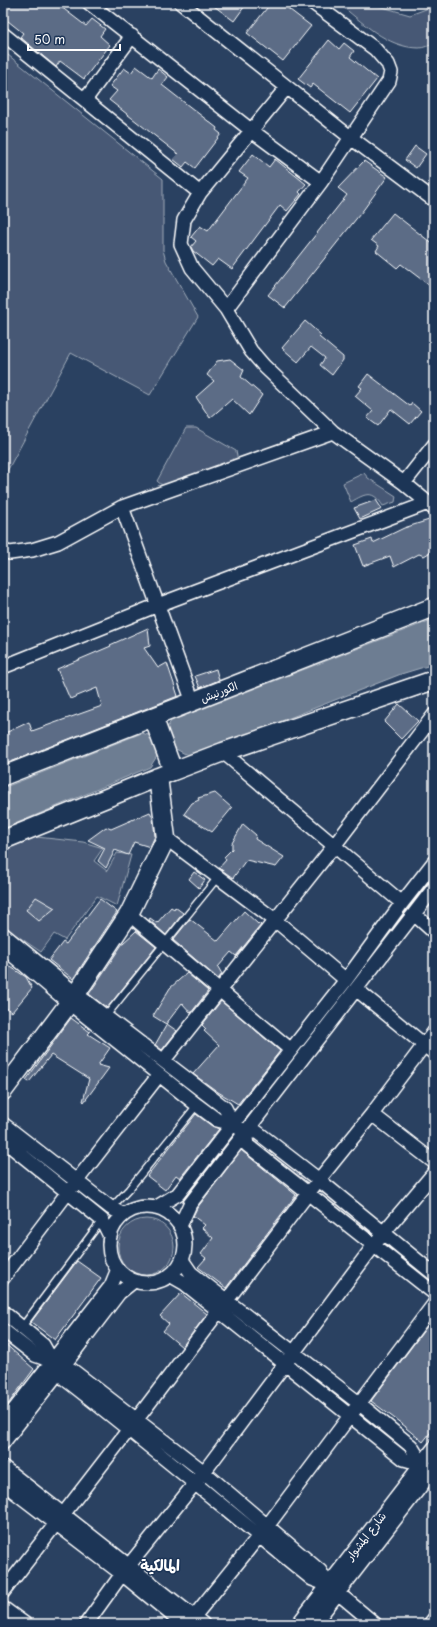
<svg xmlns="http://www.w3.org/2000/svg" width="437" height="1627" font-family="'Playpen Sans','Playpen Sans Arabic',sans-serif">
	<rect width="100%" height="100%" fill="#2a4161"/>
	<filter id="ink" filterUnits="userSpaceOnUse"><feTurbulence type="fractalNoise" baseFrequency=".025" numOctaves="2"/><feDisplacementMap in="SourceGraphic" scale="8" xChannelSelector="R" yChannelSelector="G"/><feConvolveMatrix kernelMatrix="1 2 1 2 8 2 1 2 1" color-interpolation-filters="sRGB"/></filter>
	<g filter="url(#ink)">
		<path fill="#465975" stroke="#a2acba" d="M338,3H375L379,6L410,15L434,6V44C429,45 424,48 419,48C387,48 361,21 338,3Z
			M3,51L163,179V250L166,261L198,317L150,395L71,353L5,475L3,474Z
			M186,428H196L236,451L238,461L164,487L157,481Z
			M364,473L368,478L396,496L395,502L383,506C373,490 366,493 351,502L343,483Z
			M27,836L83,842L103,848L94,861L107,871L117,853L131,855L117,906L97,896L65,940L54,934L41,952L3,926V859L5,860L10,844Z
			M256,1137L311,1179L308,1183L253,1141Z
			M324,1190L377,1232L374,1236L321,1195Z
			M118 1247a28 28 0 1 1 56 0a28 28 0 1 1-56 0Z"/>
		<path fill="#6d7d92" stroke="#a7b1be" d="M434,619V664L401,674L203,752L189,756L174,748L165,731L171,721Z
			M142,733L155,737L161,750L150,767L3,829V788Z"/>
		<path fill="#5b6c86" stroke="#fff" d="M3,3H56L86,26L92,19L105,29L100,36L110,45L84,79L60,61L56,67L20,37L23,33L3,17Z
			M210,3H247L234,21Z
			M271,3H281L311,26L283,61L247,33Z
			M329,40L339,49L344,43L354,51L350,57L377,79L350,113L313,84L310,88L298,79Z
			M136,66L152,78L158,69L168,77L162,85L217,128L216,130L221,134L195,168L187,162L183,167L173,159L178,154L109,100L117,91L110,86L124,68L131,73Z
			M415,146L426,154L416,168L405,160Z
			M253,154L269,167L275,159L306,184L299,192L301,194L287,211L280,205L232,269L218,259L212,266L193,251L191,247L196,241L191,237L200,226L208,231L248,178L239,172Z
			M364,161L387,177L364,209L285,308L268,295L347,195L338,188Z
			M393,213L434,245V289L401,264L397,268L376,251L379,246L371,240Z
			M305,321L321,335L319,337L343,357V360L332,375L320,365L325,358L311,347L298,362L282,348Z
			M230,359L244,370L241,377L262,395L249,415L232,399L210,418L196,397L214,381L207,375L217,361Z
			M368,374L410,406L412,403L421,411L410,424L391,409L378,426L367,418L373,411L355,396L362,388L359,386Z
			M376,500L382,509L360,519L354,508Z
			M429,520L434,531V550L424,556L419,554L394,567L390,556L363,566L355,545L372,539L373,543L404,528Z
			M148,628L150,646L144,648L158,668L167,663L178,696L3,765V734L29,722L32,731L102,706L97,688L70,699L57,669L111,646L110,645Z
			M216,669L219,680L200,688L195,676Z
			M399,704L418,721L401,739L384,722Z
			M215,793L232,808L212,832L184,814L192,803L199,800L198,798Z
			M150,812L153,818L155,836L150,847L134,842L128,855L115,850L106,868L98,861L105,848L88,840L106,827L111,829Z
			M243,824L256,835L255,839L284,857L276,867L246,860L233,878L219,868L226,860L224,857L232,849V843Z
			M194,872L205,880L199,888L189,879Z
			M36,897L55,908L39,921L26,910Z
			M100,899L117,912L73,979L49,960L63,942L66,944Z
			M171,907L174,909L175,907L183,913L166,935L149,920L150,918L157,923Z
			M244,911L258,924L259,923L261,925L236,956L231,952L218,967L222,974L218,979L173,940L190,919L218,941Z
			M136,931L156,947L107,1008L89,994L123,943Z
			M3,962L26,977L32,988L12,1012L3,1006Z
			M187,973L208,991L191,1013L182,1003L166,1024L153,1016L170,988Z
			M221,1001L280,1051L238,1104L218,1092L193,1074L219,1045L204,1031L206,1029L202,1025Z
			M71,1018L90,1032L88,1034L110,1048L98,1065L109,1068L84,1102L83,1101L89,1079L51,1055L29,1082L26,1080Z
			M167,1024L177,1031L162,1050L155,1045Z
			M196,1114L212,1126L219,1129L180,1178L176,1175L165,1190L147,1176Z
			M241,1150L296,1195L226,1288L198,1267L206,1258L201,1254L213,1238L202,1228L205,1225L193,1216L197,1208Z
			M77,1261L101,1278L55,1340L31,1322Z
			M181,1293L207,1314L182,1347L163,1331L169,1324L160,1316Z
			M434,1317V1428L423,1442L406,1428V1427L371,1401Z
			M3,1342L34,1369L3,1411Z"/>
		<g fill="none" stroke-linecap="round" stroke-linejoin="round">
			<defs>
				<path id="lane" d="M106,1016L218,877
					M111,1208L129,1189L197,1105
					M22,1327L102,1220"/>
				<path id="street" d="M89,3L252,131L321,182
					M181,3L350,137L434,200
					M3,34L200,193
					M287,87L200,193L184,220L181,244L192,268L226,309L251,351L264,366L333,432L404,483L428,503
					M85,100L132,36
					M226,309L321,182L389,81L391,72L388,64L375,49L313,3
					M404,483L434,445
					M122,507L193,702
					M3,551L10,553L32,550L58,542L122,507L333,432
					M3,667L158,605L428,503L433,508
					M223,752L402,903
					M166,838L275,920L346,980
					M129,914L291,1050
					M414,914L434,932
					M3,934L76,994L225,1108L233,1124
					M3,947L68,1002L197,1105L217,1120L233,1124L245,1132H257L319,1180L434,1274
					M356,989L434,1053
					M164,1060L334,846L434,715
					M372,1114L434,1162
					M3,1124L111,1208L124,1215
					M245,1132L247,1145L434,1293
					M3,1140L102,1220L110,1236
					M109 1245a38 38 0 1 1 76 0a38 38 0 1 1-76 0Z
					M155,1208L178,1194L346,980L402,903L434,862
					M180,1226L190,1204L434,888
					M182,1260L191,1273L360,1404L411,1446L422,1464L434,1474
					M170,1275L184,1283L404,1459L422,1464
					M3,1278L68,1192L159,1075
					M3,1312L43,1345L52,1361L61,1369L65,1379C149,1444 230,1513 312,1579L328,1585L320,1571L204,1472L72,1370L61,1369
					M3,1330L35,1355L52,1361
					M3,1424L111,1286L118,1269
					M3,1443L61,1369L119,1293L134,1281
					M3,1467L203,1624
					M3,1483L122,1574L183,1624
					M332,1588L375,1624
					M3,1592L137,1419L309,1192L372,1114L434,1032
					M3,1608L25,1624
					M86,1624L122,1574L204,1472L384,1232L434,1173
					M188,1624L268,1525L434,1304
					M298,1624L434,1448
					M314,1624L434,1469
					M430,1624L434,1619"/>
				<path id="secondary" d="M153,717L173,771
					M3,776L434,607
					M3,840L173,771L223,752L434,680
					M3,1091L76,994L129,914L166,838L158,777"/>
			</defs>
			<use href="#lane" stroke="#fff" stroke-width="9"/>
			<use href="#street" stroke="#fff" stroke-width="16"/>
			<use href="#secondary" stroke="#fff" stroke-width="21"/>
			<use href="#lane" stroke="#1d3557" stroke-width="6"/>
			<use href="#street" stroke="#1d3557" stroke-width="13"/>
			<use href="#secondary" stroke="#1d3557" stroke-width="18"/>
		</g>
	</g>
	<g text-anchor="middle" stroke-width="3" stroke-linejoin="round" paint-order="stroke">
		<g font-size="11" fill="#fff" stroke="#1d3557">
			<text transform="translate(219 692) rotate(-21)" y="4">الكورنيش</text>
			<text transform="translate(366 1536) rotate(-52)" y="4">شارع المشوار</text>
		</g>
		<g font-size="15" font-weight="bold" fill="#fff" stroke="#1d3557">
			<text x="160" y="1571">المالكية</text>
		</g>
	</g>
	<rect width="437" height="1627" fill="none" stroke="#1d3557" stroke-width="16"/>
	<rect x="8" y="8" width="421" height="1611" fill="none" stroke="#fff" stroke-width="1.5" filter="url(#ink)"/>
	<path d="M28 44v6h92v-6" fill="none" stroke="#ffffff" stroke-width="2"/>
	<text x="34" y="44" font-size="12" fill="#ffffff" stroke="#1d3557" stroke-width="3" paint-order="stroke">50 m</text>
</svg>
